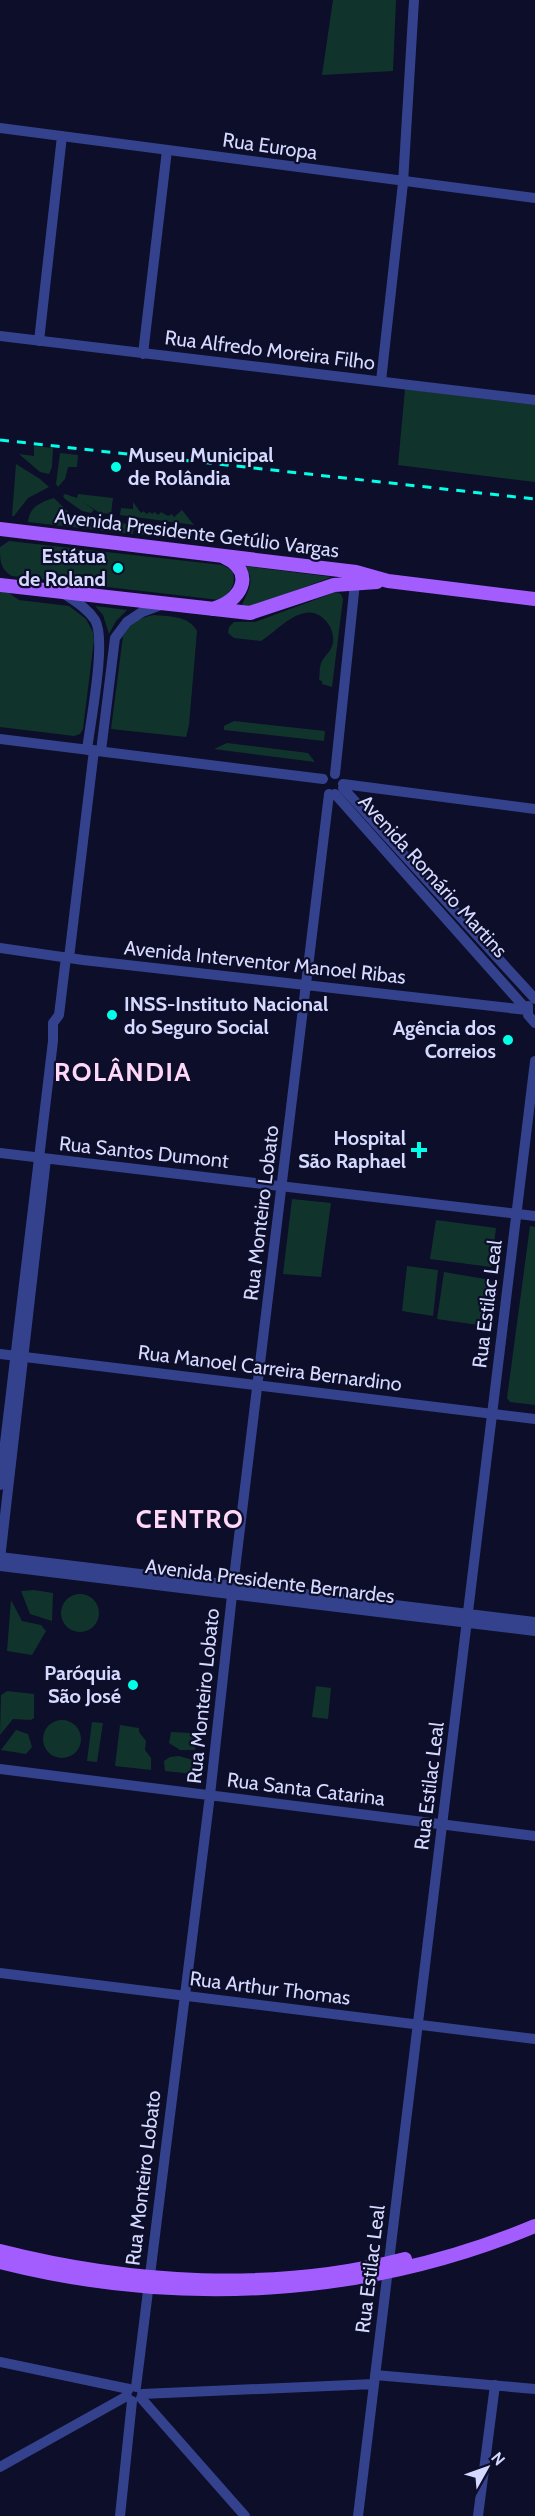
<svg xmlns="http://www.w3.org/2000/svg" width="535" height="2516" font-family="Cabin,sans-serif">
	<rect width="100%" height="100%" fill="#0d0e29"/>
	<path fill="#10342c" d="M333,0H396L393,71L322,75Z
		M405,389L535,405V482L398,465Z
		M34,446L53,448L52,467L49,474L40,472L19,454L34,456Z
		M60,453L78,455L77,467H68L65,479L58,487L56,484Z
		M16,464L40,479L49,487L28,498L14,516H12Z
		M65,494L77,498L78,494L113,498L111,514L100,513L81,501L94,510L91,513L82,511L65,499L63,496Z
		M54,498L72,516L134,525L133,534L28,522C29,507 41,502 54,498Z
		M133,502L141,513L144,511L146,514L150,512L152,514L155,512L158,515L161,512L168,516L172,514L174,517L182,510L194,525L120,515L121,508L133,509Z
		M139,526L166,529L182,539L138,534Z
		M9,541L222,565L232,570C237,585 231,591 220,600L12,576C0,569 0,560 0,547Z
		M245,566L332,577L247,608L242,605C248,591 256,580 245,566Z
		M0,592L9,593L19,600L69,606L86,619L93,632L94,640L83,729L80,734L74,736L0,727Z
		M336,592L341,594L343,599L332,687L322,684V681L319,680C320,675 319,666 322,661C326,654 332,651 333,642C334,634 331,626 325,620C304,598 278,631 261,641L234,638L228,633L229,627L234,622H255Z
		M95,606L127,610L116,621L109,634L103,615Z
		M154,615C170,617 188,615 197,631L189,725L186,737L111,729L123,636C130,624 140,617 154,615Z
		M234,721L325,731L324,741L224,730V726Z
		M227,743L308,753L315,762L214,749Z
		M292,1199L331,1203L321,1277L283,1274Z
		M436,1220L496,1228L491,1267L430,1259Z
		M530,1226L535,1227V1405L510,1402L507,1398Z
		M407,1266L438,1270L433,1316L402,1311Z
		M444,1272L491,1280L485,1326L437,1319Z
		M34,1590L53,1593L52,1621L30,1614L21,1591Z
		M61 1613a19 19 0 1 1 38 0a19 19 0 1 1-38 0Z
		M11,1600L22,1621L41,1625L46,1631L32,1655L7,1651Z
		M316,1686L331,1688L328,1719L312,1717Z
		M7,1691L34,1694V1718L31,1720L13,1719L0,1735L1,1695Z
		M43 1739a19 19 0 1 1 38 0a19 19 0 1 1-38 0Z
		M92,1722L103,1723L97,1762L87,1761Z
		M120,1725L139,1728V1732L146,1741L145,1750L151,1758V1770L115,1766Z
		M199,1729L195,1750H180L169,1743L171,1732L191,1733Z
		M16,1730L28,1734L32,1747L26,1754L1,1750Z
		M179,1756L196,1761L194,1774L165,1771L164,1761L170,1757Z"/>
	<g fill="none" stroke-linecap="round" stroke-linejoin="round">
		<path stroke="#34428d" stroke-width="10" d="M0,128L535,198
			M0,336L535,400
			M39,341L62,136
			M143,354L167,150
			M381,381L403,183L414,0
			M63,593C75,601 87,608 95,620C107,640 90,723 87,750
			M0,739L323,779
			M101,751L115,638L127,622L142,612L161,605
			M335,774L355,583
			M343,784L535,809
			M343,788L535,999
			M335,794L527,1010
			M0,948L83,960L527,1010
			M69,958L94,750
			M528,1006V1015L535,1023
			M0,1153L535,1216
			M0,1354L535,1419
			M0,1485L53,1041V1023L59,1015L66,957
			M0,1557L535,1622
			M0,1559L46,1159
			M0,1566L535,1631
			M0,1769L535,1836
			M0,1973L535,2039
			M0,2362L129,2389
			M375,2375L535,2389
			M136,2387L210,1795L233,1586L329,794
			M142,2394L374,2384
			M141,2398L245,2516
			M0,2467L127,2396
			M120,2516L132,2401
			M358,2516L535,1061
			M478,2516L495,2385"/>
		<path stroke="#a35dff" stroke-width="14" d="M0,529L356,572L388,581L535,599
			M0,585L250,613L334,585L377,582
			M212,609C241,602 257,572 224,557
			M0,2251C130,2284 273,2293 405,2259
			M0,2262C177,2307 365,2297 535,2226"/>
		<path stroke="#02ffe7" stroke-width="3" stroke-dasharray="9 8" stroke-linecap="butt" d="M0,440L535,499"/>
	</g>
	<g fill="#02ffe7" stroke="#0d0e29" stroke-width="2">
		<circle cx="116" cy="467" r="6"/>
		<circle cx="118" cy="568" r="6"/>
		<circle cx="112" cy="1015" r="6"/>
		<circle cx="508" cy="1040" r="6"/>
		<path d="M416 1141h6v6h6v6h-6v6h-6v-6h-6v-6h6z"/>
		<circle cx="133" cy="1685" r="6"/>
	</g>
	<g text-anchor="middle" stroke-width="4.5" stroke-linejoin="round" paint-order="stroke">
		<g font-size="20" fill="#d6d9ff" stroke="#0d0e29">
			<text transform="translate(270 146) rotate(8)" y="7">Rua Europa</text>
			<text transform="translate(270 350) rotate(7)" y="7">Rua Alfredo Moreira Filho</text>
			<text transform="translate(197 533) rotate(7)" y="7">Avenida Presidente Getúlio Vargas</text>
			<text transform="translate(433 876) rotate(48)" y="7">Avenida Romário Martins</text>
			<text transform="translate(265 962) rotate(6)" y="7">Avenida Interventor Manoel Ribas</text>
			<text transform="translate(144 1152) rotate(6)" y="7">Rua Santos Dumont</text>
			<text transform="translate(261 1213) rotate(-83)" y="7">Rua Monteiro Lobato</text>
			<text transform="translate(487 1304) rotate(-83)" y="7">Rua Estilac Leal</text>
			<text transform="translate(270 1368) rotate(7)" y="7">Rua Manoel Carreira Bernardino</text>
			<text transform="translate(270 1581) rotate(7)" y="7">Avenida Presidente Bernardes</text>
			<text transform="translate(203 1696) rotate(-84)" y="7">Rua Monteiro Lobato</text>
			<text transform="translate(429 1786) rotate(-83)" y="7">Rua Estilac Leal</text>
			<text transform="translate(306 1789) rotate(7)" y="7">Rua Santa Catarina</text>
			<text transform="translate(270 1988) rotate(7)" y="7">Rua Arthur Thomas</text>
			<text transform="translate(143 2178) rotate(-83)" y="7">Rua Monteiro Lobato</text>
			<text transform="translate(370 2269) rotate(-83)" y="7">Rua Estilac Leal</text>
		</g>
		<g font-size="20" font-weight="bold" fill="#d6d9ff" stroke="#0d0e29" text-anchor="end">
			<text x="128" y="462" text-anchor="start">Museu Municipal<tspan x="128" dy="23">de Rolândia</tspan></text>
			<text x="106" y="563">Estátua<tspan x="106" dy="23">de Roland</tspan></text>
			<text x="124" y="1011" text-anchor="start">INSS-Instituto Nacional<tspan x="124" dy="23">do Seguro Social</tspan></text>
			<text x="496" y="1035">Agência dos<tspan x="496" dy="23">Correios</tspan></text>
			<text x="406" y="1145">Hospital<tspan x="406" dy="23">São Raphael</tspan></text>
			<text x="121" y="1680">Paróquia<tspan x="121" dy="23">São José</tspan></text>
		</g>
		<g font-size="26" font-weight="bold" letter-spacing="1.5" fill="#ffd8f8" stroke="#0d0e29">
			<text x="123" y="1081">ROLÂNDIA</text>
			<text x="190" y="1528">CENTRO</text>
		</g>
	</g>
	<g transform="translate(487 2468) rotate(50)" stroke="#0d0e29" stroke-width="4.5" paint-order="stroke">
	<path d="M0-4.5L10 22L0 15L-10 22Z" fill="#d6d9ff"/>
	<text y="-9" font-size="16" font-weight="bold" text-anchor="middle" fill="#d6d9ff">N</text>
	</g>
</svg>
